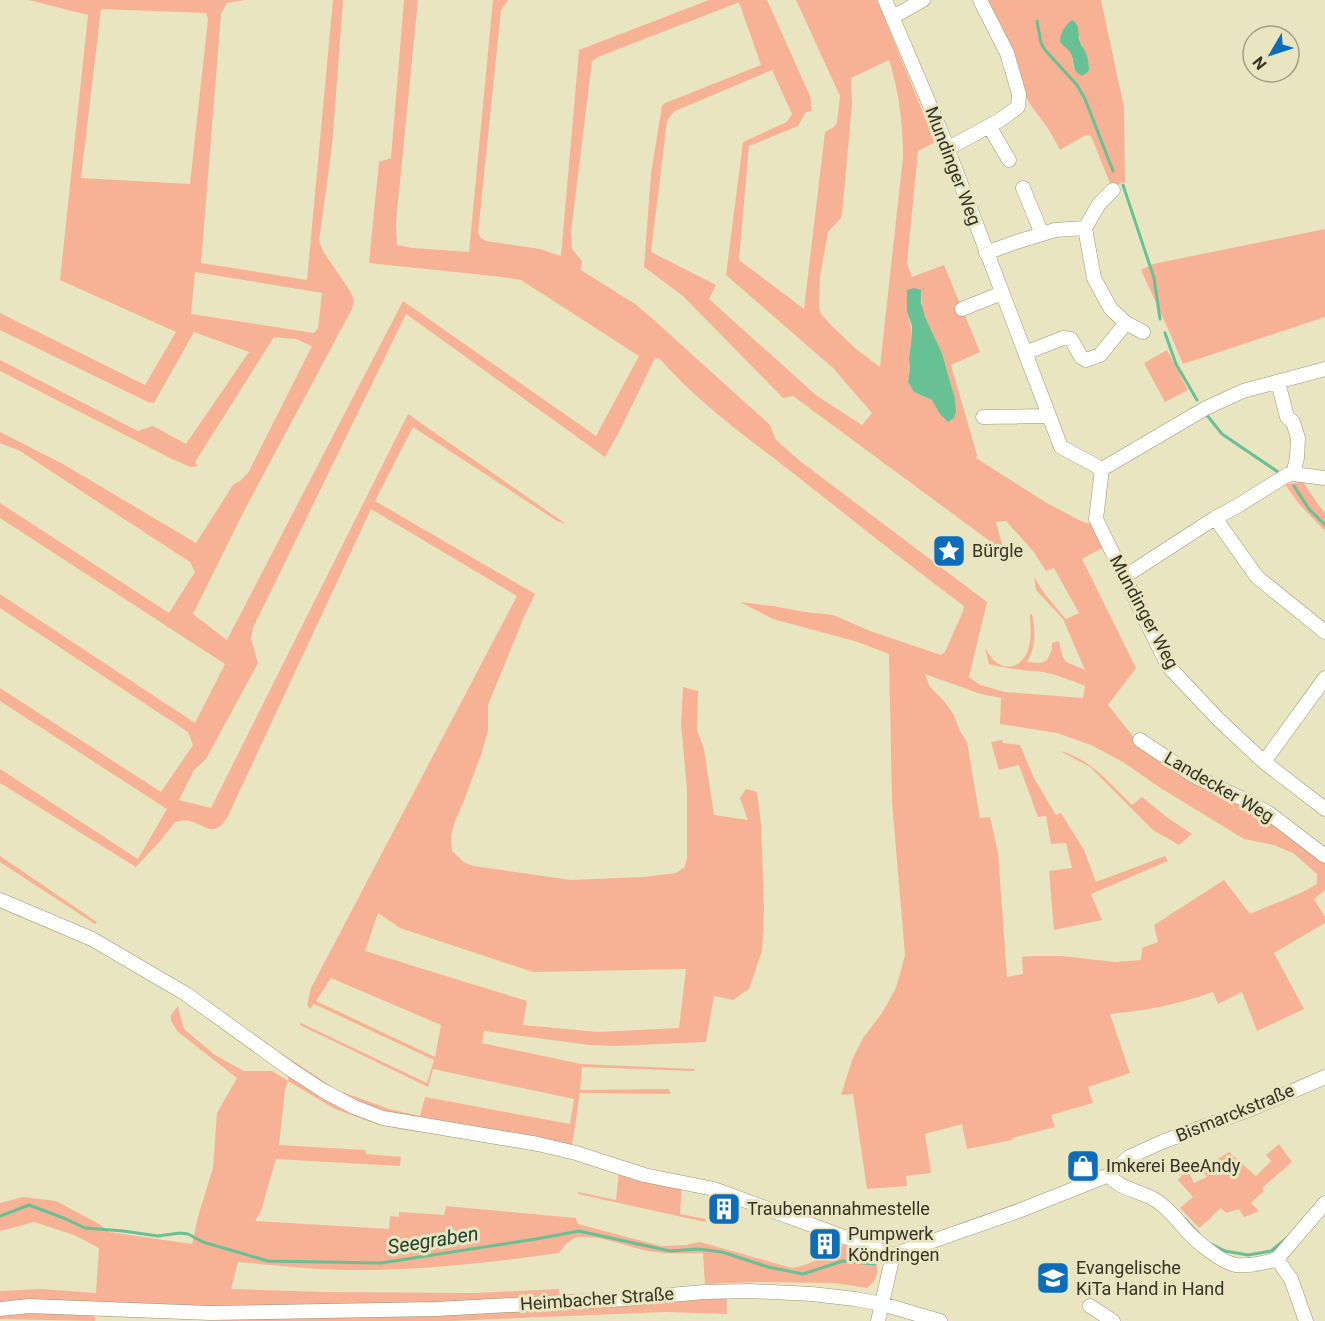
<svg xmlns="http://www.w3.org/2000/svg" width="1325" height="1321" font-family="Roboto,sans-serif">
	<rect width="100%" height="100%" fill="#eae5c1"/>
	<path fill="#f7b195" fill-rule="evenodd" d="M29,0H245L227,3L221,14L201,263L307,280L333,0H343V1L332,146L319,241L323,251L350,291L354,300L352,309L244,511L193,614L227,640L403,301L596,436L639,356L521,280L502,277L369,263L379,162L391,158L404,0H418L396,222L397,245L413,248L469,252L493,0H508L501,10L478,233L481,238L486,241L540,249L561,256L579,50L709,0H767L810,96L812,111L806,112L798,126L749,146L739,260L804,309L825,132L834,127L837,122L840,96L796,0H877L935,142L918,151L907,263L912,277L944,265L980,352L951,365L977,455L976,458L1045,502L1081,521L1090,524L1094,527L1104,547L1082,559L1136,668L1108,705L1140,745L1253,806L1325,860V890L1314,899L1325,917V923L1274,953L1304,1009L1257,1031L1242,992L1218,1004L1213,992C1177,1005 1148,1010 1110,1014L1130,1073L1088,1087L1093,1103L1051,1115L1055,1127L1012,1138V1140L967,1149L962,1124L925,1134L931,1173L906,1176L907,1186L867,1189L853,1094L841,1095L852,1060L863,1038L882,1013L896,988L905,955L892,802L889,654L858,642L773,619L740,602L772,606L805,612L833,615L870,631L941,655L945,652L963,611L964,606C907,564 853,520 798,477C751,440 700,405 660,359L655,358L620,430L605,457L406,314L253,628L251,639L258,663L206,759L194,770L179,800L211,808L408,414L566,524L557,521L413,427L375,501L535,594L524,617L488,705V731L481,755L463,803L455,821L451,836L452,851L465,863L474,866L571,880L644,877L676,873L685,867L687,857V789L681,724L683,687L698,691L697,730L704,749L714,815L748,820L740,798L746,789L757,792L761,824L764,910L762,951L749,989L733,1000L714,996L706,1042L615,1046L590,1045L484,1031L482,1043L581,1064L695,1069L694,1071L582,1067L580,1090L669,1089L670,1094L580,1093L572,1146L656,1175L682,1179L680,1214L706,1219L705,1222L578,1194V1192L616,1200L619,1171L537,1148L405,1130L379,1125L335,1109L288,1081L285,1090L279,1145L365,1150L366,1154L401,1157L400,1166L276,1159L261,1211L255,1221L389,1229L390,1216L399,1217V1212L444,1215L446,1206L576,1218L578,1224L661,1246L686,1245L700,1242L792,1268C811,1265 829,1254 846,1244L874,1254L877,1259V1273L875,1280L867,1288L834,1283L757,1282L705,1284L703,1253C685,1254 667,1254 648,1251C628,1247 600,1235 580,1237C571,1237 564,1246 559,1253C487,1263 416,1271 343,1270C308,1269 273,1265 238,1262L231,1289L323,1292L475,1293L559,1289L560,1307L602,1306L727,1298V1314L666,1312L450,1321H231L95,1316V1321L0,1319V1291L42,1289L96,1293L99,1248L74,1235L34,1222L0,1231V1203L23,1197L56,1201L99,1224L109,1232L192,1244L199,1213L213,1168L217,1113L237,1078L178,1032L171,1021V1015L178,1006L184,1029L215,1055L244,1071H272L288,1081L290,1069L278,1060L281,1053L337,1090L389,1109L420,1116L425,1097L570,1124L574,1099L433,1069L428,1087L300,1025L301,1023L427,1083L434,1060L314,1004L310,1009L307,1005L311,988L517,596L371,509L228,816C214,839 208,826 190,821C185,819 180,821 175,822L161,840L136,867L0,783V769L138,859L167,809L0,701V688L161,792L193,745L188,732L0,608V594L195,723L225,664L0,518V503L169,613L195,572L190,562L20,451L0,443V432L63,464L196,543L233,485L240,481L248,473L312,346L296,339L274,337L195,462L198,466L191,467L172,459L0,371V360L138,431L153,426L186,444L249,352L194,332L154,403L148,402L0,330V313L145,385L176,332L60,280L88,15ZM737,3H739L741,8L761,65L665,103L662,106L651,174L644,267L683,296L783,398L793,396L1006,553L1000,537L996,522L1006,521L1033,551L1046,571L1054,568L1079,613L1066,619L1044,593L1034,577L1036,590L1063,619L1085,670C1064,660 1064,666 1059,641L1052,643V649L1047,660L1041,663L1027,662C1037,645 1035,632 1032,614H1030C1030,625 1032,636 1029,647C1026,660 1014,671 1001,665C993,662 989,654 985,648L989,664C1007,669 1024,670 1043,672C1058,675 1071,680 1085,686L1083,698L1005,692L980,685L969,677L987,602L800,461L776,440L770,425L654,320L635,304L581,270L582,261L572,249L571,232L592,61L598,57ZM101,9L206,13L208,19L190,184L81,178ZM889,60C899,90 903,125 903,157L880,367L856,349L832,326L821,314L819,307L820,276L828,232L841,218L843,204L852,103L851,78ZM772,70L792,114L787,122L743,142L726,275L833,368L872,413L862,425L817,396L709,299L716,285L651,252L667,121L671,115L675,111ZM195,272L322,293L318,328L314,333L191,314ZM907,290L921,291L922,310L925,317L942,353L955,399L956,411L939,413L932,400L914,392L908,382L910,369L909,358L911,344V326L907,312ZM925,674L981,694L1001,698L1000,724L1057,733L1091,745L1123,762L1159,787L1244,839L1274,845L1293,853L1317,874V884C1296,897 1272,904 1250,914L1224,880L1154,925L1158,942L1142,948L1141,960L1115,962L1062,956H1034L1022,957L1023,974L1007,977L998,853L990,817L980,818L967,742L960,731L954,715L944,701L930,687ZM378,913L400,928L533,972L686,969L679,1028L598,1032L523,1025L527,1001L365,951ZM331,978L441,1025L435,1057L316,1001Z
		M987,0H1101L1124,107L1125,183L1123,182L1112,188L1091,136L1086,135L1060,150L1049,130L1030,104L1023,92ZM1079,35L1080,42L1086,53L1089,72L1074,69L1072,55L1069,50Z
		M1325,229V317L1183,364L1169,331L1141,270L1153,264Z
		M1167,350L1188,390L1165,402L1144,363Z
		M1303,482L1320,507L1325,513V531L1299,504L1285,484Z
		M1002,740L1003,743L1020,745L1034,778L1056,815L1061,813L1084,850L1096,882L1165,856L1168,861L1091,894L1102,920L1054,930L1049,871L1072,868L1066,843L1051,844L1046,816L1038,817L1019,765L999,770L991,742Z
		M1060,751C1091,759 1109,783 1132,805L1142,797L1168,818L1192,834L1179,845L1153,830L1090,767Z
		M0,856L97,922L95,924L0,862Z
		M1279,1144L1292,1162L1262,1188L1264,1191L1251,1203L1259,1211L1244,1217L1239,1209L1226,1213L1221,1208L1212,1216V1217L1199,1228L1180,1208L1193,1197L1178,1180L1183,1174L1189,1172L1194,1183L1207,1177L1203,1173L1210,1164L1229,1152L1256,1176L1271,1161L1266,1155Z"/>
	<path fill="#67c195" d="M1072,20C1081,25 1077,33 1080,42C1082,48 1083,46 1085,51C1088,57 1089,65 1089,71L1082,76C1070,69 1076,64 1071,54C1069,49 1063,46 1060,42C1060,33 1065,25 1072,20Z
		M914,288L921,290V303L925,317L942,353L955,399L956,411L954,418L948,422L939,413L932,400L914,392L908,382L910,369L909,358L911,344L912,326L907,312V290Z"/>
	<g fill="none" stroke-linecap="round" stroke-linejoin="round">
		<path stroke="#67c195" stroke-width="3" d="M1037,21L1041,43L1045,50L1077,85L1085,99L1113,171
			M1123,185L1154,278L1160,319
			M1165,333L1176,364L1197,400
			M1206,414L1222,434L1278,472
			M1294,486L1309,509L1325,525
			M0,1216L29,1205L66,1219L85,1228L123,1231L158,1236L180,1233L188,1234L203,1242L268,1261L381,1263L536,1239L579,1231L670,1251L698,1249L722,1252L768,1267L803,1274L843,1261L874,1264
			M1185,1219L1199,1234
			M1211,1244L1225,1251L1248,1255L1271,1251L1287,1238"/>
		<defs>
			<path id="minor" d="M885,0L940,129L1061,447L1102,469L1096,519L1168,666L1219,720L1264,762L1325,809
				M893,17L923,0
				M989,126L1009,160
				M947,149L1000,120L1018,107L1019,94L1007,53L980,0
				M1023,188L1042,234
				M1085,228L1099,204L1113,190
				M986,253L1016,242L1055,230L1085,228L1094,278L1102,293L1111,309L1126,323L1143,332
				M962,309L1002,293
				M1025,353L1063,338L1071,339L1081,357L1086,360L1100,355L1126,323
				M1278,382L1287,417L1293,422L1298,438L1297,458L1293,474L1325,478
				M983,417L1049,416
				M1102,469L1206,408L1243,391L1325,369
				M1215,518L1257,577L1325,632
				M1124,577L1215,518L1239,505L1287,475L1293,474
				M1140,740L1194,776L1245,800L1270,814L1325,856
				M1264,762L1325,678
				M0,900L92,939L186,994L290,1069L322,1090L354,1107L383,1118L538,1144L576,1153L644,1175L714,1189L893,1255L1021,1210L1109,1175L1129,1157L1162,1142L1251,1109L1325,1077
				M1109,1175C1120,1190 1142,1191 1157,1201C1169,1209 1178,1221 1187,1231C1196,1241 1222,1263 1236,1265C1249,1266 1265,1263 1277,1259L1325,1203
				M1277,1259L1291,1279L1306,1321
				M1090,1306L1113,1321
				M0,1309L29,1306L210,1313L436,1309L625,1299L704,1292L750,1291L812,1294L855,1299L882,1304L940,1321
				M878,1321L893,1255"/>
		</defs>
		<use href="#minor" stroke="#999572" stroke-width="15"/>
		<use href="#minor" stroke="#fff" stroke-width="14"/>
	</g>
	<defs>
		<symbol id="sight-square" viewBox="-11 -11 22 22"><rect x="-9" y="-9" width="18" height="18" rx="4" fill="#0d6dba" stroke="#eae5c1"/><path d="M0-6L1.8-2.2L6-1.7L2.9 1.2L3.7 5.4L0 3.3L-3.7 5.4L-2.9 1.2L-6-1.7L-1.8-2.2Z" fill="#fff"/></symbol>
		<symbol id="shop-square" viewBox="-11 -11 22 22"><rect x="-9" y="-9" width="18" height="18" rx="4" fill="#0d6dba" stroke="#eae5c1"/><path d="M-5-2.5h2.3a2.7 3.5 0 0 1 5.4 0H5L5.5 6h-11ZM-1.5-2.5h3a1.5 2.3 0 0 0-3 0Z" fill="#fff"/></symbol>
		<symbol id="building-square" viewBox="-11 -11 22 22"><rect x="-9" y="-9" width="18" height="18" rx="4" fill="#0d6dba" stroke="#eae5c1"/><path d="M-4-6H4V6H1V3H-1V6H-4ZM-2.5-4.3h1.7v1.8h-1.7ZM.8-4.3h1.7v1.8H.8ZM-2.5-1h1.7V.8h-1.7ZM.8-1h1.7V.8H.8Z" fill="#fff"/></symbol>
		<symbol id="school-square" viewBox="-11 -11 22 22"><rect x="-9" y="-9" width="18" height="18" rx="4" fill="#0d6dba" stroke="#eae5c1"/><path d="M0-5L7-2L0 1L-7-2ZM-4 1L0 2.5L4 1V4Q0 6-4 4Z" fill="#fff"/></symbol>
	</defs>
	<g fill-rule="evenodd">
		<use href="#sight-square" x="930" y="532" width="38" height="38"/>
		<use href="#shop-square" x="1064" y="1147" width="38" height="38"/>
		<use href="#building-square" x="705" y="1190" width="38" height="38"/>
		<use href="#building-square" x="806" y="1225" width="38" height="38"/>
		<use href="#school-square" x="1034" y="1259" width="38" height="38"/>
	</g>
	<g text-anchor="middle" stroke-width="6" stroke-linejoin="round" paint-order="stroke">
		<g font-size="18" fill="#353325" stroke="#eae5c1">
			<text transform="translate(953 166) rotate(69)" y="6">Mundinger Weg</text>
			<text transform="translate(1144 612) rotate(62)" y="6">Mundinger Weg</text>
			<text transform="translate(1219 787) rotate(30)" y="6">Landecker Weg</text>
			<text transform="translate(1235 1113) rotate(-22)" y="6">Bismarckstraße</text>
			<text transform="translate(597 1299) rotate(-4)" y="6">Heimbacher Straße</text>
		</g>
		<g font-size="18" fill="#353325" stroke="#eae5c1" text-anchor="start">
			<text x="972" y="557">Bürgle</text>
			<text x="1106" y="1172">Imkerei BeeAndy</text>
			<text x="747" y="1215">Traubenannahmestelle</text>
			<text x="848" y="1240">Pumpwerk<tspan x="848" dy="21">Köndringen</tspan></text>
			<text x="1076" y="1274">Evangelische<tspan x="1076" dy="21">KiTa Hand in Hand</tspan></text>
		</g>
		<g font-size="20" font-style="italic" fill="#1c4331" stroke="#eae5c1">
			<text transform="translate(433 1240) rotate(-9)" y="7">Seegraben</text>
		</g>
	</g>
	<g transform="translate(1271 54) rotate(231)"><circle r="28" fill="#eae5c1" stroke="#a29e83" stroke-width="1.5"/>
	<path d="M0-4.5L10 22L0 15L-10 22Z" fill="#0d6dba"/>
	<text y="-9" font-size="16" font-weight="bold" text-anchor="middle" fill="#353325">N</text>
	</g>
</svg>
